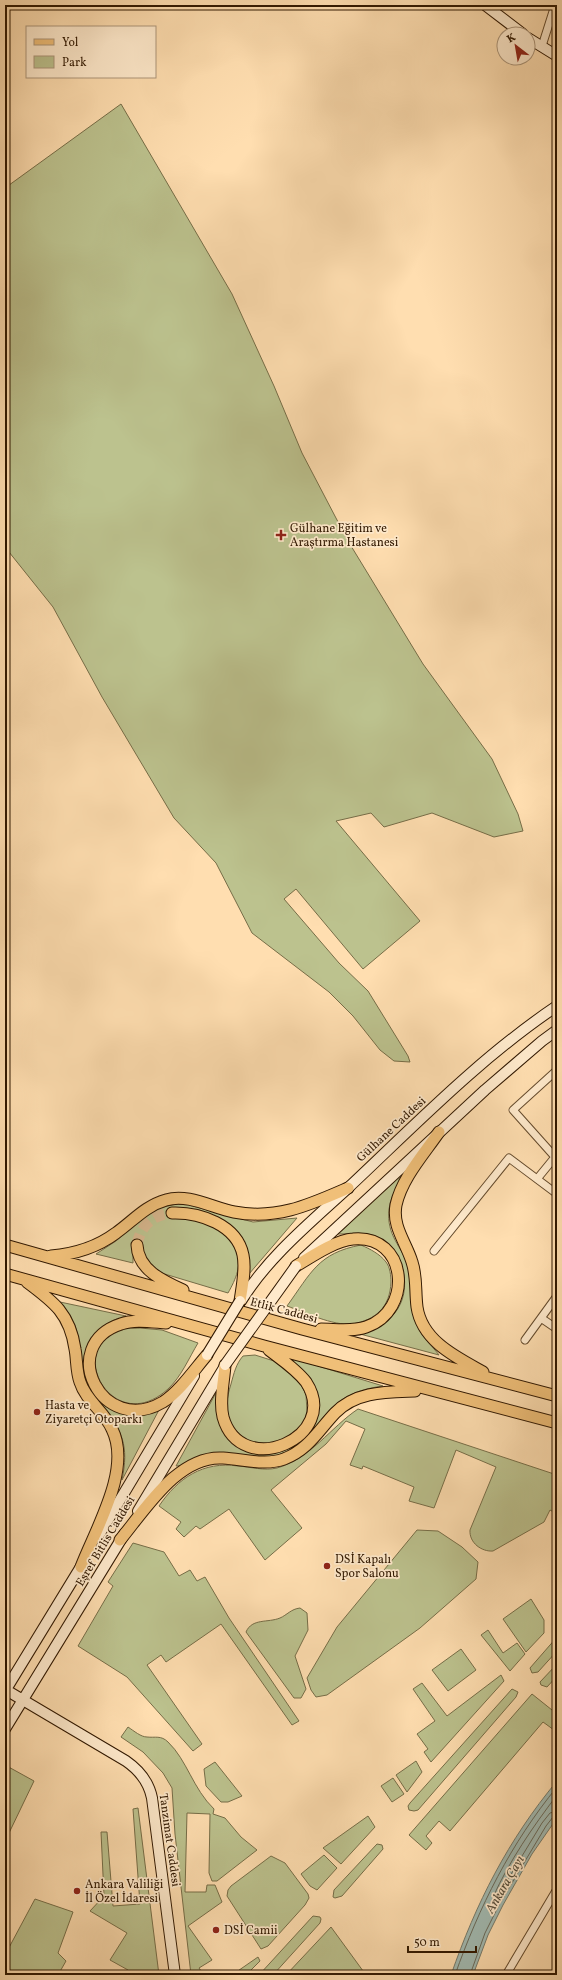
<svg xmlns="http://www.w3.org/2000/svg" width="562" height="1980" font-family="Vollkorn,serif">
	<rect width="100%" height="100%" fill="#ffdeb0"/>
	<filter id="stains"><feTurbulence type="fractalNoise" baseFrequency=".005" numOctaves="4"/><feColorMatrix values="0 0 0 0 .2 0 0 0 0 .09 0 0 0 0 .02 0 0 0 .5 -.17"/></filter>
	<radialGradient id="worn" r=".72"><stop offset=".6" stop-color="#630" stop-opacity="0"/><stop offset="1" stop-color="#630" stop-opacity=".3"/></radialGradient>
	<path fill="#bcc28e" stroke="#766d47" d="M121,104L232,294L274,386L302,453L348,541L423,664L492,759L518,814L523,831L494,837L432,813L384,827L371,813L336,821L420,921L363,969L296,889L284,899L339,963L368,991L408,1056L410,1062L394,1061L380,1050L353,1016L329,992L252,933L216,863L174,818L102,697L53,607L5,547V188Z
		M415,1161C406,1175 391,1191 389,1209C386,1236 402,1246 409,1268C414,1289 411,1310 420,1331C424,1339 433,1347 439,1355L360,1334C370,1329 382,1325 390,1318C414,1297 407,1254 380,1238C368,1231 351,1234 338,1234Z
		M177,1204L188,1205L253,1222L297,1218L249,1274C248,1265 248,1255 245,1246C235,1217 200,1210 172,1209L173,1218C193,1212 231,1227 237,1249C242,1265 236,1279 228,1293L158,1272L145,1259L141,1245H133V1263L96,1254L116,1241L144,1216L158,1208Z
		M361,1245C370,1249 380,1254 386,1262C390,1267 391,1276 391,1282C390,1307 376,1320 352,1324C333,1326 304,1312 287,1306C311,1273 318,1253 361,1245Z
		M60,1302L126,1316C104,1322 100,1328 92,1348C90,1354 85,1362 85,1368C86,1393 109,1414 134,1415C143,1415 152,1411 160,1408L122,1480C129,1446 123,1430 100,1405C94,1398 86,1388 84,1379C75,1344 86,1334 60,1302Z
		M140,1328L162,1330L198,1343C189,1358 181,1377 168,1389C114,1438 65,1351 118,1330C125,1327 133,1328 140,1328Z
		M255,1355L274,1361L300,1380L306,1395L307,1412L304,1424L279,1443L250,1444C227,1424 222,1413 231,1384C234,1373 236,1364 243,1356Z
		M292,1358L383,1386C367,1388 348,1393 335,1405C310,1428 310,1444 273,1457L176,1466L217,1391L233,1439L278,1451L316,1414L290,1363Z
		M358,1409L557,1475V1514L550,1510L544,1522L493,1551C482,1552 469,1543 470,1530L496,1467L456,1450L434,1508L409,1501L414,1487L363,1466L362,1469L350,1465L365,1429L346,1421L326,1444L271,1490L302,1528L265,1560L229,1509L200,1529L196,1526L184,1537L176,1529L181,1522L159,1506C178,1478 203,1461 238,1466C251,1467 264,1471 277,1468C310,1459 331,1427 358,1409Z
		M417,1530L438,1531L462,1547L478,1562L476,1579L420,1628L327,1695L316,1697L311,1690L307,1678L337,1627Z
		M133,1543L164,1552L179,1576L190,1570L197,1581L205,1577L229,1618L299,1721L292,1725L221,1624L166,1662L161,1655L147,1665L202,1744L193,1751L127,1677L78,1646L113,1586L108,1582Z
		M531,1599L544,1620V1633L526,1652L503,1619Z
		M300,1608L307,1613L308,1630L295,1656L306,1689L301,1698H294L246,1632C252,1618 268,1623 280,1618C287,1615 291,1609 300,1608Z
		M488,1630L503,1653L517,1643L525,1654L510,1671L481,1635Z
		M557,1637V1651L538,1672L532,1673L530,1668Z
		M461,1649L476,1670L448,1691L432,1670Z
		M557,1664V1676L547,1687L541,1685L540,1682Z
		M501,1675L504,1681L431,1762L424,1752L428,1749L417,1734L435,1721L413,1689L422,1683L447,1716Z
		M512,1689L518,1692L516,1697L418,1810L414,1811L409,1810L408,1806L410,1803Z
		M532,1694L557,1714V1726L554,1730L543,1722L450,1831L439,1821L426,1836L432,1843L426,1850L409,1835Z
		M128,1727C134,1731 141,1737 147,1737C155,1738 161,1735 168,1742C187,1760 193,1789 214,1809L213,1814L225,1818L241,1837L257,1850L217,1881H212L209,1873L210,1814L187,1813L185,1892H206L207,1885H215L222,1902L188,1926L212,1960L199,1968L204,1975H191L175,1834L172,1788L163,1773L143,1752L121,1737Z
		M416,1761L422,1772L407,1792L396,1775Z
		M215,1762L242,1796L228,1802H221L206,1786L204,1769Z
		M5,1765L34,1781L9,1833L5,1831Z
		M393,1778L404,1794L392,1802L381,1786Z
		M138,1808L159,1975H149L146,1973L144,1975H133L128,1970L110,1960L127,1933L90,1911L104,1896L101,1832H107L113,1906L140,1904L133,1809Z
		M368,1816L375,1827L341,1864L323,1848Z
		M377,1844L382,1845L383,1849L342,1896L335,1898L333,1897L334,1890Z
		M324,1855L337,1868L317,1890L310,1886L301,1874Z
		M271,1856L285,1863L308,1894L309,1898L305,1905L268,1946L261,1949L227,1896L228,1890L231,1886Z
		M35,1899L73,1912L58,1953L66,1961L58,1975H5V1955Z
		M313,1916L320,1917L321,1919L320,1923L273,1975H259Z
		M331,1927L366,1975H286Z
		M258,1957L260,1961L246,1975H232Z"/>
	<path fill="#a2bbb3" stroke="#757a6b" d="M557,1781V1818L532,1854L503,1905L488,1935L473,1975H451C476,1903 508,1840 557,1781Z"/>
	<g fill="none" stroke-linecap="round" stroke-linejoin="round">
		<path stroke="#6a6a5a" stroke-width="1" d="M557,1795C532,1828 510,1860 493,1897V1899H496L542,1823L550,1813L557,1811
			M455,1975C479,1907 511,1843 557,1787
			M470,1975L485,1933L500,1903L546,1826L553,1817L557,1816"/>
		<path stroke="#d6b68d" stroke-width="11" stroke-dasharray="11 5.5" stroke-linecap="butt" d="M137,1245C140,1226 153,1214 172,1213"/>
		<defs>
			<path id="street" d="M542,46L555,5
				M537,1179L555,1157L513,1110L557,1070
				M434,1251L509,1158L557,1194
				M541,1318L557,1329
				M525,1340L557,1296
				M506,1975L557,1889"/>
			<path id="secondary" d="M485,5L523,34
				M528,38L557,56
				M304,1258L485,1090L542,1041L557,1030
				M241,1301C268,1257 311,1222 349,1187C416,1124 481,1057 557,1006
				M138,1511L225,1366
				M99,1535L194,1376
				M6,1690L126,1761C139,1770 149,1783 152,1798L175,1975
				M5,1691L85,1560
				M5,1729L125,1533"/>
			<path id="primary" d="M439,1132C424,1154 402,1178 396,1205C392,1227 406,1242 412,1262C417,1277 415,1291 417,1307C422,1341 456,1357 483,1372
				M172,1213C200,1212 237,1225 243,1255C246,1269 242,1287 240,1301
				M5,1245L302,1329L557,1396
				M137,1245C138,1270 163,1281 183,1290
				M51,1256C75,1254 96,1248 116,1233C133,1221 145,1206 166,1200C188,1193 213,1208 234,1212C277,1220 309,1205 348,1188
				M296,1266C311,1257 336,1240 353,1239C408,1234 414,1311 366,1327C352,1332 335,1329 321,1329
				M5,1274L264,1346L557,1423
				M27,1282C54,1302 70,1314 75,1349C77,1359 76,1371 80,1382C86,1401 104,1411 112,1429C132,1469 96,1528 81,1567
				M166,1323C152,1322 134,1319 121,1324C56,1345 102,1438 163,1402C180,1391 194,1370 207,1355
				M225,1365C224,1381 219,1401 223,1417C241,1481 342,1437 306,1382C296,1369 282,1360 269,1350
				M120,1540C145,1510 178,1455 223,1458C243,1459 265,1466 284,1459C308,1450 318,1431 335,1413C356,1391 387,1392 415,1391"/>
		</defs>
		<use href="#street" stroke="#644a2c" stroke-width="9"/>
		<use href="#secondary" stroke="#311800" stroke-width="12"/>
		<use href="#primary" stroke="#311800" stroke-width="13"/>
		<use href="#street" stroke="#ffeacc" stroke-width="7"/>
		<use href="#secondary" stroke="#ffeacc" stroke-width="10"/>
		<use href="#primary" stroke="#f0bf78" stroke-width="11"/>
		<defs>
			<path id="secondary-bridge" d="M207,1355L240,1301
				M225,1365L296,1266"/>
		</defs>
		<use href="#secondary-bridge" stroke="#311800" stroke-width="12" stroke-linecap="butt"/>
		<use href="#secondary-bridge" stroke="#ffeacc" stroke-width="10"/>
	</g>
	<g fill="#8f2418" stroke="#ffeacc" stroke-width="1.5">
		<path d="M279 529h4v4h4v4h-4v4h-4v-4h-4v-4h4z"/>
		<circle cx="37" cy="1412" r="4"/>
		<circle cx="327" cy="1566" r="4"/>
		<circle cx="77" cy="1891" r="4"/>
		<circle cx="216" cy="1930" r="4"/>
	</g>
	<g text-anchor="middle" stroke-width="3.5" stroke-linejoin="round" paint-order="stroke">
		<g font-size="12" fill="#311800" stroke="#ffeacc" text-anchor="start">
			<text x="290" y="532">Gülhane Eğitim ve<tspan x="290" dy="14">Araştırma Hastanesi</tspan></text>
			<text x="45" y="1409">Hasta ve<tspan x="45" dy="14">Ziyaretçi Otoparkı</tspan></text>
			<text x="335" y="1563">DSİ Kapalı<tspan x="335" dy="14">Spor Salonu</tspan></text>
			<text x="85" y="1888">Ankara Valiliği<tspan x="85" dy="14">İl Özel İdaresi</tspan></text>
			<text x="224" y="1934">DSİ Camii</text>
		</g>
		<g font-size="12" fill="#311800" stroke="#ffeacc">
			<text transform="translate(391 1129) rotate(-43)" y="4">Gülhane Caddesi</text>
			<text transform="translate(284 1310) rotate(15)" y="4">Etlik Caddesi</text>
			<text transform="translate(105 1541) rotate(-59)" y="4">Eşref Bitlis Caddesi</text>
			<text transform="translate(170 1840) rotate(82)" y="4">Tanzimat Caddesi</text>
		</g>
		<g font-size="13" font-style="italic" fill="#59513f" stroke="#ffeacc">
			<text transform="translate(504 1884) rotate(-60)" y="5">Ankara Çayı</text>
		</g>
	</g>
	<rect width="562" height="1980" fill="none" stroke="#ffdeb0" stroke-width="20"/>
	<rect x="6" y="6" width="550" height="1968" fill="none" stroke="#311800" stroke-width="2"/>
	<rect x="10" y="10" width="542" height="1960" fill="none" stroke="#311800"/>
	<rect x="26" y="26" width="130" height="52" fill="#ffeacc" stroke="#ad967a"/>
	<rect x="34" y="39" width="20" height="6" fill="#f0bf78" stroke="#ad967a"/>
	<text x="62" y="46" font-size="12" fill="#311800">Yol</text>
	<rect x="34" y="56" width="20" height="12" fill="#bcc28e" stroke="#ad967a"/>
	<text x="62" y="66" font-size="12" fill="#311800">Park</text>
	<g transform="translate(516 46) rotate(329)"><circle r="19" fill="#ffeacc" stroke="#ad967a"/>
	<path d="M0-3L7 15L0 10L-7 15Z" fill="#8f2418"/>
	<text y="-6" font-size="11" font-weight="bold" text-anchor="middle" fill="#311800">K</text>
	</g>
	<path d="M408 1946v6h68v-6" fill="none" stroke="#311800" stroke-width="2"/>
	<text x="414" y="1946" font-size="12" fill="#311800" stroke="#ffeacc" stroke-width="3" paint-order="stroke">50 m</text>
	<rect width="100%" height="100%" filter="url(#stains)"/>
	<rect width="100%" height="100%" fill="url(#worn)"/>
</svg>
